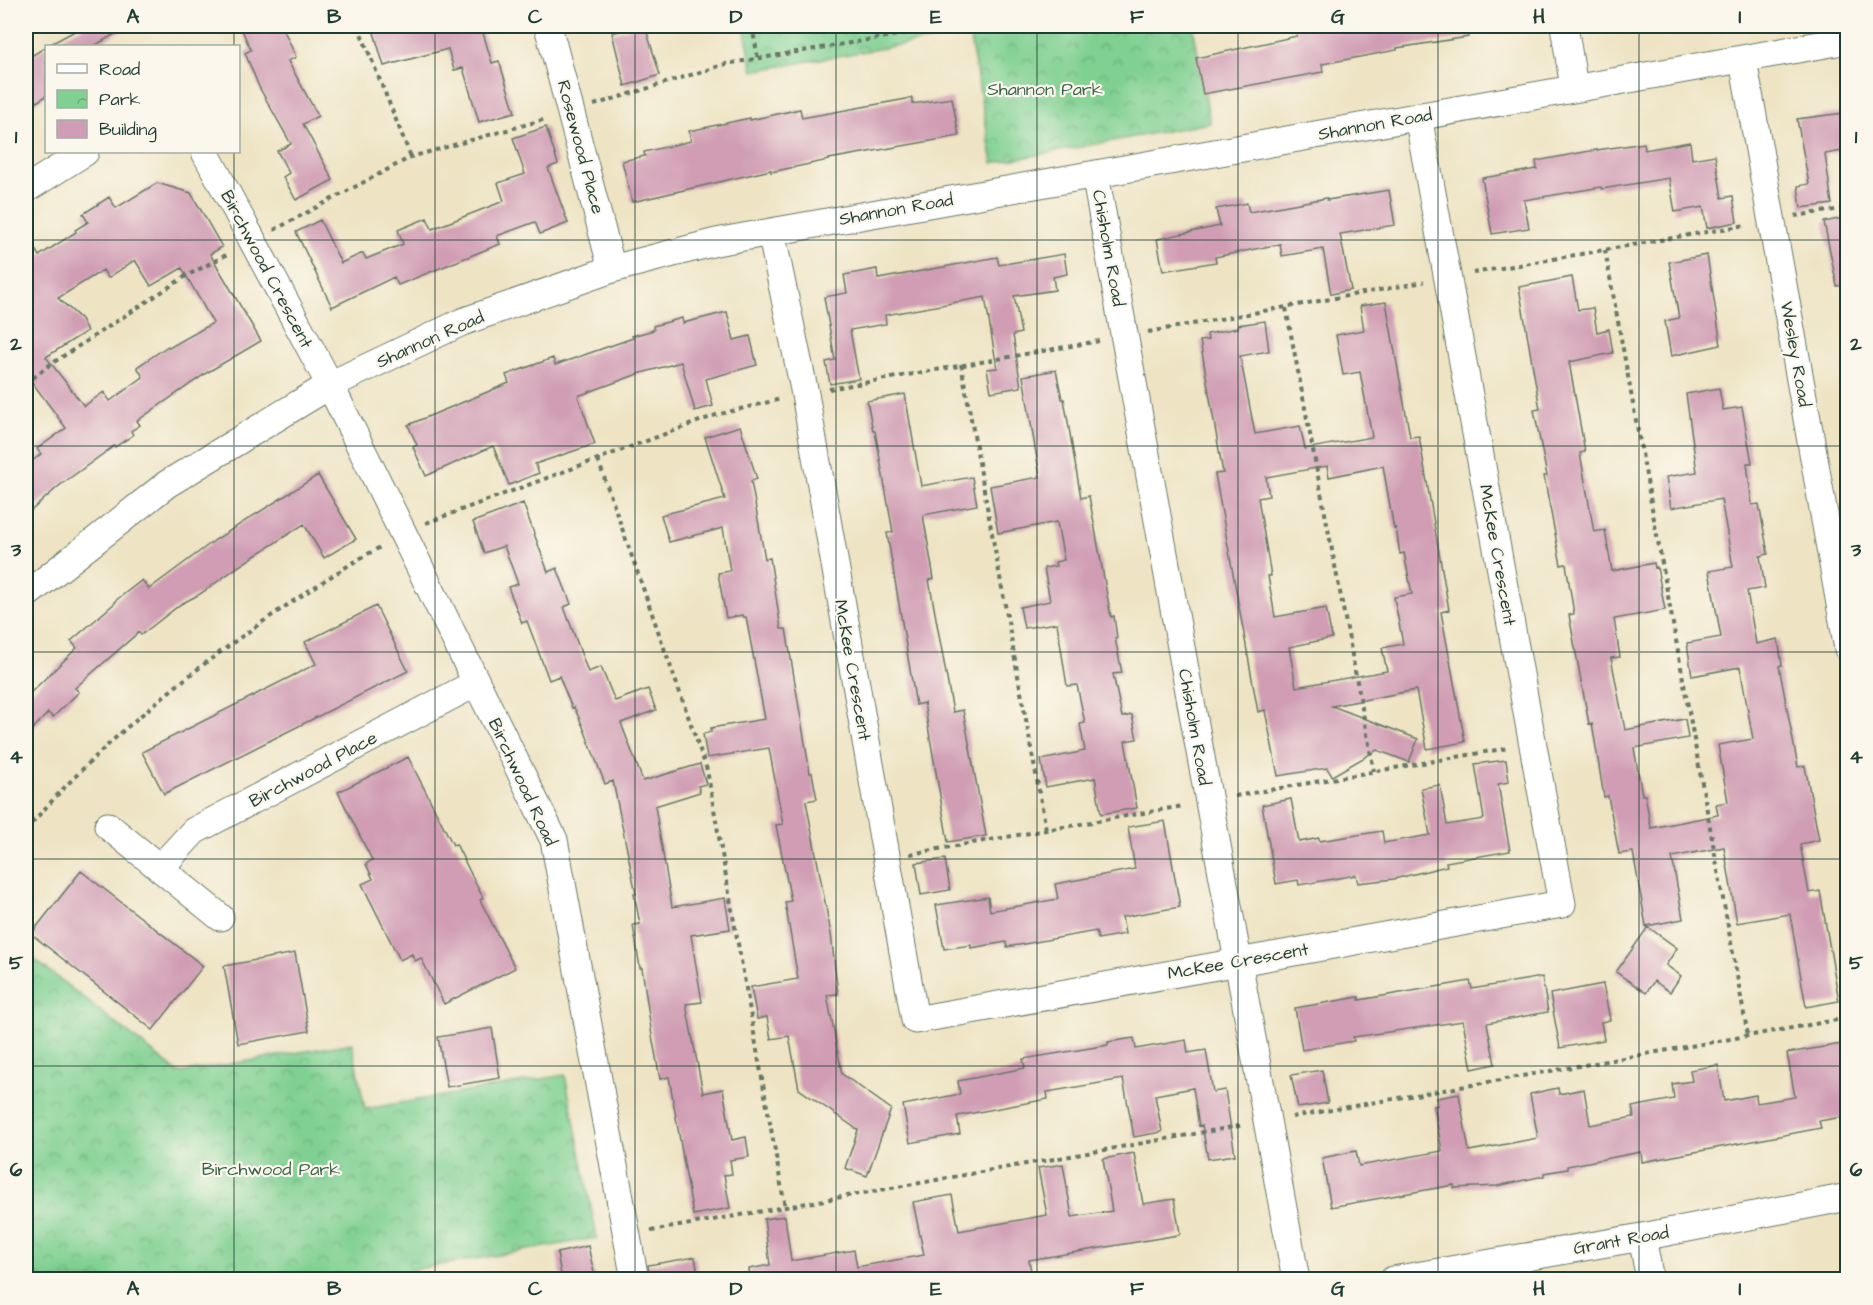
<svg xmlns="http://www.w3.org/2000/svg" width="1873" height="1305" font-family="'Architects Daughter',sans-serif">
	<defs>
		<pattern id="park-crowns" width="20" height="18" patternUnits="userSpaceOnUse" patternTransform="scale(1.5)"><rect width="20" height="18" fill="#7fd091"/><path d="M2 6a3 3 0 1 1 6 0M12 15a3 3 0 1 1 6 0" fill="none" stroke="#67aa77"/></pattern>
	</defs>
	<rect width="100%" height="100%" fill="#fbf7ec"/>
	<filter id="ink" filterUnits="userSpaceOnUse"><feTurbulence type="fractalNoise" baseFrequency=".0167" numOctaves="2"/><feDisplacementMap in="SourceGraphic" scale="12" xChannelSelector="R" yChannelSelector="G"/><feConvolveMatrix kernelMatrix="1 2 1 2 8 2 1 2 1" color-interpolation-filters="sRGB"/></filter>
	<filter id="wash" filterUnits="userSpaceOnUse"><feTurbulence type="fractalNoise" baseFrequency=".008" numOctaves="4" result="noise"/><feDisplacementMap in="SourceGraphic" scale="24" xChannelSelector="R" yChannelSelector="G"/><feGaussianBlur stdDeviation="1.35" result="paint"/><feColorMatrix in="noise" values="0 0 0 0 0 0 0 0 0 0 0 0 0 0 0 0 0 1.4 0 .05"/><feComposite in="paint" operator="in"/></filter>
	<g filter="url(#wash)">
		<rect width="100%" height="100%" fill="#eee4c4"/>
		<path fill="url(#park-crowns)" stroke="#4f8662" stroke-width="1.5" d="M744,26H1193L1210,123L993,163L969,33L753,71Z
			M26,953L179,1073L352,1043L365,1109L565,1075L597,1238L360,1279H26Z"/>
		<g id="blocks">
			<path fill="#d09db4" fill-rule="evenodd" d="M84,26H129L94,46H47Z
				M240,26H282L296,57L288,61L318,116L303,124L333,180L296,200L283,177L289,173L277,151L291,144L259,87L245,53L251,50Z
				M372,26H481L492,63L499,61L515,112L479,122L463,68L454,70L448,49L384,66Z
				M637,26H645L660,75L625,86L612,33Z
				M1295,26H1467L1468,37L1397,48V50L1322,64L1323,72L1203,94L1196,58L1297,36Z
				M46,47V96L26,109V59Z
				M912,98V104L952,98L959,136L829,159V160L771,172V170L632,202L622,161L645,156L644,152L691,141L689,131L750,118V120L800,109L802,118Z
				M1844,113L1848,132V150L1825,154L1832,204L1801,208L1798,186L1809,184L1797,119Z
				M546,127L558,164L548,168L568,223L540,234L535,222L497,236L500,244L398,285L394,277L332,307L296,232L320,220L341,263L363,253L366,259L403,244L398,230L427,218L432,229L504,201L498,183L525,174L513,138Z
				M1690,142L1692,159L1715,155L1722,198L1733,196L1737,222L1707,228L1703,207L1675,212L1669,178L1602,189L1601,187L1524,200L1529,228L1492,234L1482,178L1537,169L1536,161L1590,151L1644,143L1645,150Z
				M157,183L191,193L222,247L210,254L261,341L208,372L137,421L140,425L131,431L133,435L115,447L114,446L59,486L26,515V466L41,454L37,449L66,428L26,374V234L39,256L76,232L75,230L88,222L83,214L109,197L116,208ZM135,260L151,286L182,268L213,323L169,348L168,346L137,367L143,377L110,401L104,392L84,406L46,357L87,331L81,319L58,298L103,270L108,278Z
				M1389,190L1395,225L1340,234L1351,290L1331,294L1323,249L1282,256L1280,244L1215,257L1216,262L1163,271L1157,239L1220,226L1216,209L1247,203L1249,212L1327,198V200Z
				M1848,217V285L1837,286L1824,222Z
				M1064,254L1067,274L1053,277L1055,290L1014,296L1021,333L1013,335L1021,387L991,392L987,369L997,368L985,297L885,315L886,324L850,330L859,379L830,384L826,362L835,360L824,297L847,293L844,275L877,269L878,279L997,257L999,265Z
				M1707,255L1721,345L1671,356L1665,321L1679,318L1669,262Z
				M1572,277L1578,310L1593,308L1597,332L1609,329L1613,353L1569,362L1585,452L1580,453L1594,532L1605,530L1612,571L1654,563L1655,568L1657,567L1665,610L1614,619L1620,657L1611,658L1625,730L1685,719L1688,738L1634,748L1642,795H1645L1651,828L1718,815L1716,804L1728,802L1718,745L1753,739L1740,667L1692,676L1687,643L1721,637L1709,571L1733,567L1721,499L1671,508L1666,477L1697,472L1686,394L1719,388L1723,410L1742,407L1752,463H1747L1752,505L1759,504L1768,554L1760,556L1765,588L1747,591L1756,644L1778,639L1782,665L1779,666L1798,767L1805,766L1819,840L1800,844L1809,893L1820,891L1839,1001L1806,1007L1790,914L1737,923L1724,847L1672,857L1683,919L1646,926L1633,852L1619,854L1608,796L1604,797L1592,723L1589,724L1569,615L1574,614L1566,564L1561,565L1544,476H1547L1534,410L1540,409L1519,287Z
				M1386,302L1410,437L1419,436L1449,610L1441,612L1465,742L1427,749L1416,690L1332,706L1418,739L1409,762L1377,750L1332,776L1327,768L1278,776L1265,710L1258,712L1249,662L1215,474L1223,473L1200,341L1208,340L1207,334L1238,328V325L1265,321L1269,351L1240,356L1255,434L1300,426L1305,449L1372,437L1360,372L1343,375L1336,335L1364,330L1360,306ZM1327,466L1329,477L1383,466L1394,529L1396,528L1400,554L1404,553L1412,594L1394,597L1403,644L1382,648L1387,671L1296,687L1289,647L1332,638L1326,608L1275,617L1268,576H1271L1258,498L1269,496L1266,477Z
				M727,312L734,340L750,336L757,365L706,379L713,406L695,411L681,362L638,374L578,396L595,444L535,464L539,473L509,485L493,446L426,476L413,447L417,445L408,425L509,383L506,375L553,358L555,365L633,338L632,336L654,330L653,326L682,318L683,323Z
				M1056,370L1062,399H1064L1081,498L1089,496L1111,617L1114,616L1117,638H1115L1122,673L1113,674L1122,717L1132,715L1137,739L1125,741L1137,808L1101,814L1095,778L1046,787L1041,760L1085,751L1080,724L1085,723L1077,685L1067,686L1057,623L1024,628L1020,607L1050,601L1044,568L1056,566L1055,562L1064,560L1057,522L998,533L990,486L1040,477L1023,376Z
				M905,394L921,486L972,477L977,505L923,515L934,579L929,580L953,712L963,710L986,836L948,842L924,703L916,705L887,533L893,532L875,431H873L867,401Z
				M740,426L757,479L751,481L765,559L770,558L781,629H786L810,773H812L817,799L806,801L831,934L838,994L827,995L842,1074L891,1109L867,1176L845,1168L858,1130L799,1089L789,1036L771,1039L767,1017L757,1019L751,987L798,979L785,902L791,901L776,825L783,824L769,748L707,758L703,734L711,732V728L765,719L746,617H743V615L726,618L718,573L730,571L723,528L669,542L661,515L725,499L705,437Z
				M318,475L356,539L324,558L304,524L239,566L200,594L181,604L141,635L139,632L75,688L79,692L53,717L48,713L26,736V697L77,648L71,641L116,602L115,601L142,580L149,589L215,540Z
				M523,503L548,572L557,568L571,604L564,607L588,672L601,667L615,701L648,689L656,710L621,723L643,781L700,764L706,784L698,786L700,792L655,806L672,907L725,898L730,929L691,935L702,1002L686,1004L703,1093L723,1089L732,1140L746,1137L749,1157L730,1160L732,1174L724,1175L730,1208L693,1215L669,1077L660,1079L652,1036L642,968H640L633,925L640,924L634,894H636L613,781L605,784L584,729L574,707L572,708L559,676L549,680L527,621L522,623L508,587L518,584L504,546L484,553L473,522Z
				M376,606L408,671L164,794L142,752L316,664L305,642Z
				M408,757L453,845L456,844L483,898L480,900L515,968L444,1004L421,958L415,961L412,954L400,960L362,884L373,879L366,864L372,860L338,792Z
				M1506,760L1509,782L1498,784L1510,851L1446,862L1447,866L1394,879L1358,883L1356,875L1299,885L1298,880L1276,884L1262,805L1291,799L1299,842L1319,838V841L1382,831L1384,843L1430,835L1421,788L1440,785L1447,825L1484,819L1475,764Z
				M1165,821L1180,907L1122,917L1125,934L1098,939L1096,931L1007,947L1006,942L971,948V945L944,949L936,905L988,897L990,911L1058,899L1055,884L1135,869L1128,827Z
				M945,859L950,890L921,895L916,863Z
				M81,871L203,966L153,1030L31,934Z
				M1648,927L1677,948L1666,965L1681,976L1670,992L1654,981L1646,993L1616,972Z
				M295,953L309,1031L238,1044L224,966Z
				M1542,977L1548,1012L1487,1023L1495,1064L1472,1069L1463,1021L1353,1037L1354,1041L1302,1050L1295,1008L1359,997V1000L1470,981L1472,989Z
				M1603,984L1610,1020L1601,1022L1604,1040L1560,1048L1550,994Z
				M492,1028L500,1078L447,1087L438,1037Z
				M1134,1038L1136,1049L1186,1040L1188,1053L1206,1050L1213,1092L1225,1090L1235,1155L1208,1159L1202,1125L1199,1126L1193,1088L1155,1095L1162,1132L1134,1137L1123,1079L1047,1092L1048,1099L957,1116L960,1134L910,1143L903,1105L960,1094L958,1081L1025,1068L1023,1059L1108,1045V1042Z
				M1848,1043V1116L1819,1121L1821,1128L1642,1162L1641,1152L1567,1166V1169L1544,1173V1176L1497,1186L1454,1188V1185L1331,1207L1322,1158L1356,1151L1359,1166L1442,1151L1434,1106L1438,1105L1437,1098L1459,1094L1469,1151L1538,1138L1530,1094L1558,1088L1559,1094L1584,1089L1590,1125L1634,1117L1632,1107L1674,1099L1672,1084L1692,1081L1690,1070L1718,1065L1724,1101L1756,1095L1757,1103L1795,1097L1787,1053Z
				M1322,1070L1328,1103L1298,1108L1291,1075Z
				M1134,1153L1143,1204L1174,1199L1180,1233L1178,1235L1029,1260L1031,1271L1013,1278L750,1280L749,1269L770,1265L764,1219L785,1216L791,1261L854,1250L857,1267L924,1255L913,1202L952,1195L959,1231L1047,1215L1038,1168L1063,1164L1072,1217L1112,1211L1103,1159Z
				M588,1246L595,1277L562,1280L557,1253Z
				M695,1257L699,1280H650L648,1265Z"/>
		</g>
	</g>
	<g filter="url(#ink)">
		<use href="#blocks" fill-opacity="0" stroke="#677766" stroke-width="1.5"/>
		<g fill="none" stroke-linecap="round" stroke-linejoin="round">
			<defs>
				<path id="minor" d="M548,26L612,269
					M1564,26L1574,87
					M1743,60L1848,649
					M205,152L330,385L554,840L635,1280
					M1095,174L1296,1280
					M26,189L85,152
					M771,232L805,394L915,1020L1562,904L1418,116
					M26,595L167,484L330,385L462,322L612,269L716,242L771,232L1848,40
					M108,826L220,917
					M160,868L194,831L476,683
					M1642,1237L1650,1280
					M1393,1280L1642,1237L1848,1197"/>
			</defs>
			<use href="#minor" stroke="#677766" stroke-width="29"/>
			<path stroke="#677766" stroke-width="4" stroke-dasharray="4.5 4.5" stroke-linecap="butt" d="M358,26L411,157
				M752,26L758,58
				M594,105L726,64L950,26
				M1795,216L1848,208
				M274,230L411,157L546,119
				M1605,250L1748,1036
				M1473,273L1746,225
				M1286,308L1374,771
				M1148,332L1424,282
				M961,364L1046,829
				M26,384L45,368L186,276L230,253
				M829,389L1099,341
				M598,460L707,770L785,1207
				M426,523L716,415L781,399
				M1235,796L1508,748
				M26,830C102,741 195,666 292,602C322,582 351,563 382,546
				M910,854L1183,806
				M1292,1117L1848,1018
				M651,1231L1244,1125"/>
			<use href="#minor" stroke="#fff" stroke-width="27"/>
		</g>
	</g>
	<path fill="none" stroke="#1f3d34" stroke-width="1.5" stroke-opacity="0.55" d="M234,26V46M435,26V1280M635,26V1280M836,26V1280M1037,26V1280M1238,26V1280M1438,26V1280M1639,26V1280M234,152V1280M26,240H1848M26,446H1848M26,652H1848M26,859H1848M26,1066H1848"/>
	<g text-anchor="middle" stroke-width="4.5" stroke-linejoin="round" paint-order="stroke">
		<g font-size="18" fill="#37624b" stroke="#fbf7ec">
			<text x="1045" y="95">Shannon Park</text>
			<text x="271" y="1175">Birchwood Park</text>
		</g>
		<g font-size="18" fill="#1f3d34" stroke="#fbf7ec">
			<text transform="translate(1375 124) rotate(-10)" y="6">Shannon Road</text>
			<text transform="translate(581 147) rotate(75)" y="6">Rosewood Place</text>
			<text transform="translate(896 209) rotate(-10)" y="6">Shannon Road</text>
			<text transform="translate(1109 248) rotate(80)" y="6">Chisholm Road</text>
			<text transform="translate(267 269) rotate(62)" y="6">Birchwood Crescent</text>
			<text transform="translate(430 339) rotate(-24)" y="6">Shannon Road</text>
			<text transform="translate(1796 354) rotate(80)" y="6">Wesley Road</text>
			<text transform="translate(1498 555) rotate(80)" y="6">McKee Crescent</text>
			<text transform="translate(853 670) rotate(80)" y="6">McKee Crescent</text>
			<text transform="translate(1195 727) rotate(80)" y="6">Chisholm Road</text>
			<text transform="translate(313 769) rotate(-28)" y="6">Birchwood Place</text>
			<text transform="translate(523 782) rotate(65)" y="6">Birchwood Road</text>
			<text transform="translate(1238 961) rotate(-10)" y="6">McKee Crescent</text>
			<text transform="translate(1621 1240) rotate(-10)" y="6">Grant Road</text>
		</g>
	</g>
	<rect width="1873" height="1305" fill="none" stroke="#fbf7ec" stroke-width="66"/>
	<rect x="45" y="45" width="195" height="108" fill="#fbf7ec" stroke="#a3ada2" stroke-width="1.5"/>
	<rect x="57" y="64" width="30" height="9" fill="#ffffff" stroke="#a3ada2" stroke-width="1.5"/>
	<text x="99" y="75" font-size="18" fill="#1f3d34">Road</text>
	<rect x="57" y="90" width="30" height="18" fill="url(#park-crowns)" stroke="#a3ada2" stroke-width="1.5"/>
	<text x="99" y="105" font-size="18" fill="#1f3d34">Park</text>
	<rect x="57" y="120" width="30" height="18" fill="#d09db4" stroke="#a3ada2" stroke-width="1.5"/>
	<text x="99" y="135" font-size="18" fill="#1f3d34">Building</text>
	<rect x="33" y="33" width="1807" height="1239" fill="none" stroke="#1f3d34" stroke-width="2"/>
	<g font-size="20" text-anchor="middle" font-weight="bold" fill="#1f3d34">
		<text x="133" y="23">A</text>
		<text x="334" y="23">B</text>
		<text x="535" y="23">C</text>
		<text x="736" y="23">D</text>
		<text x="936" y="23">E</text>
		<text x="1137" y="23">F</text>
		<text x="1338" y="23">G</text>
		<text x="1539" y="23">H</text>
		<text x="1740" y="23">I</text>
		<text x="16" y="143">1</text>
		<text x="1856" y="143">1</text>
		<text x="16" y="350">2</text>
		<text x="1856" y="350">2</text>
		<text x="16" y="556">3</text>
		<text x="1856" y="556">3</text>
		<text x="16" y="763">4</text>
		<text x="1856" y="763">4</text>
		<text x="16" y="969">5</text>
		<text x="1856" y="969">5</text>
		<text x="16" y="1176">6</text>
		<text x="1856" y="1176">6</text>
		<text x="133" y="1295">A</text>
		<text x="334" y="1295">B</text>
		<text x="535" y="1295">C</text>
		<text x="736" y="1295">D</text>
		<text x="936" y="1295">E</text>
		<text x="1137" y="1295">F</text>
		<text x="1338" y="1295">G</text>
		<text x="1539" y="1295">H</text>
		<text x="1740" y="1295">I</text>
	</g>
</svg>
